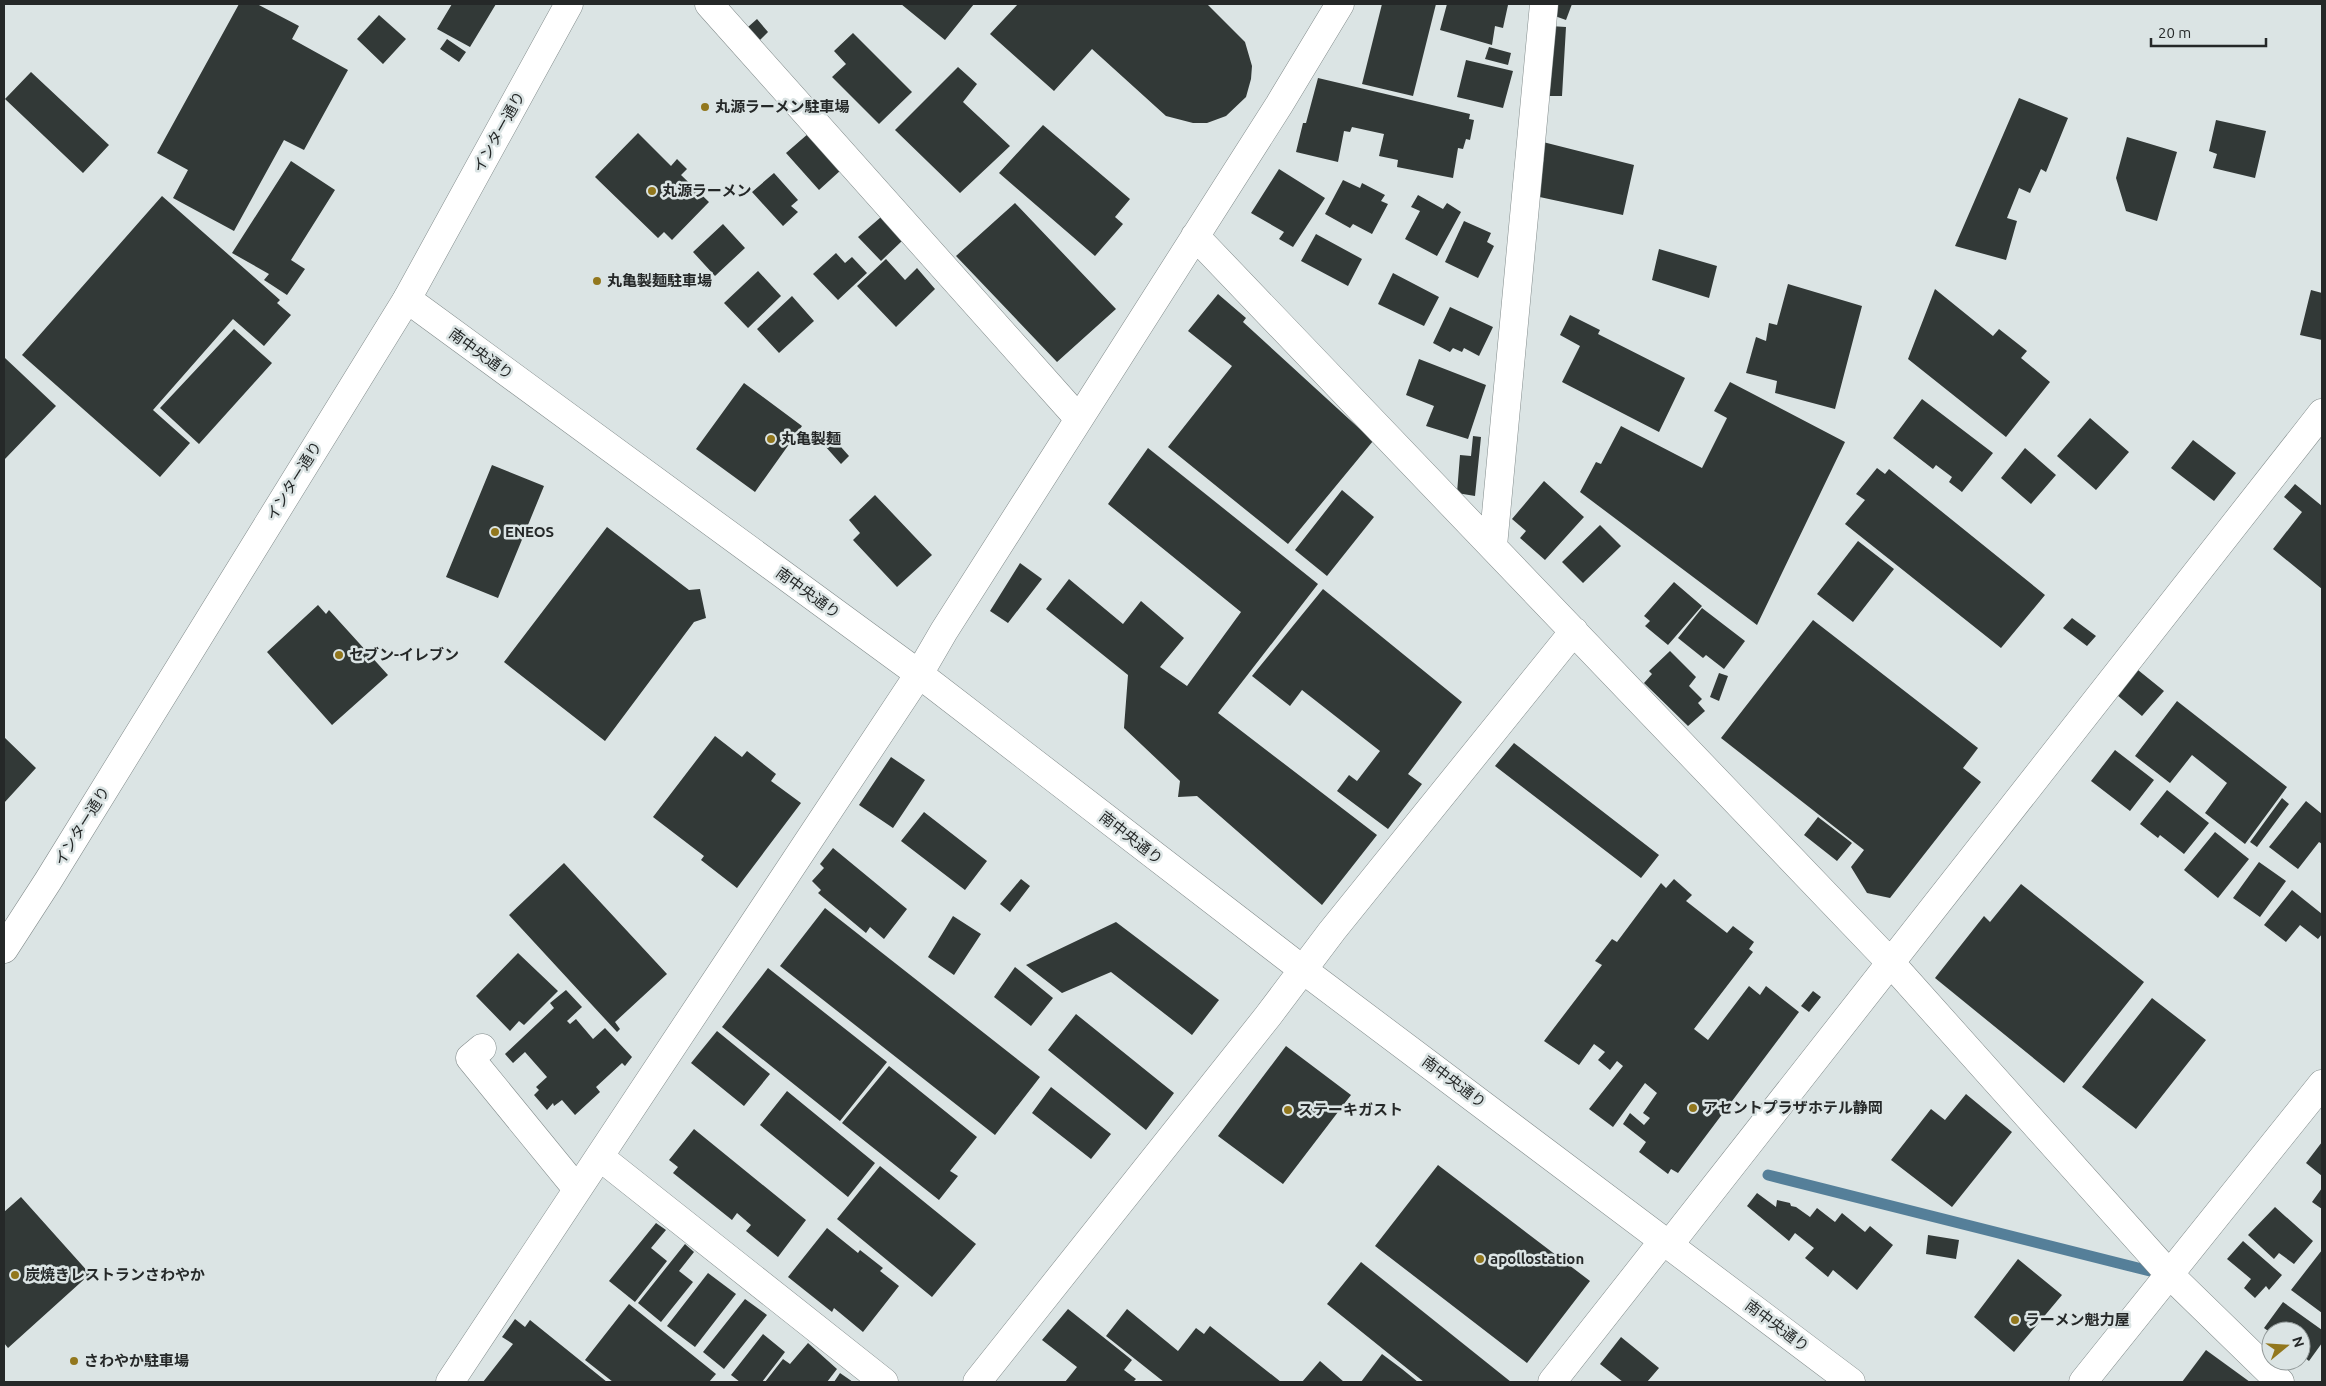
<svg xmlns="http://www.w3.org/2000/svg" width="2326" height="1386" font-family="Ubuntu,'Noto Sans JP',sans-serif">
	<rect width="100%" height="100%" fill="#dbe4e4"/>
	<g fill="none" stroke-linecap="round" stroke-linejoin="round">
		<path stroke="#557f99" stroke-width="11" d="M1768,1175L2154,1272"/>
	</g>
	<path fill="#323937" d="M239,4H257L299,26L292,39L348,70L304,150L284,140L234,231L173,198L188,170L157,153Z
		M452,4H496L470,47L437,29Z
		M901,4H974L945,40Z
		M1018,4H1207L1245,42L1252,66L1251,79L1246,97L1226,116L1207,123H1193L1166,116L1092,49L1054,91L990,34Z
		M1382,4H1436L1413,96L1362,84Z
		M1447,4L1508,5L1503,28L1495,26L1492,45L1440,30Z
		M1555,4H1572L1566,20L1552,15Z
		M379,15L406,39L383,64L357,39Z
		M757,19L768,32L760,40L748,27Z
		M1550,26L1566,27L1562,96H1546Z
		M853,33L912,92L879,124L832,77L846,64L834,51Z
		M447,39L466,52L459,62L440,49Z
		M1489,47L1511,53L1508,65L1485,59Z
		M1466,60L1513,71L1503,108L1457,97Z
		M958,67L977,84L963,102L1010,146L960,193L895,130Z
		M31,72L109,145L83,173L5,99Z
		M1318,78L1470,114L1469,119L1474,120L1470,140L1466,139L1463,149L1458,148L1453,178L1397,167L1398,160L1379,156L1384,134L1352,127L1350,132L1344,131L1338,162L1296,152L1303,123H1306Z
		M2019,98L2068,118L2046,172L2041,169L2030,193L2019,188L2007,218L2017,221L2006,260L1955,246Z
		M2216,120L2266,131L2255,178L2213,168L2217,154L2209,151Z
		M1043,125L1130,199L1115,217L1123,224L1095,256L999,173Z
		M638,133L671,166L677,159L687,169L681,175L709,202L672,240L664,232L658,238L595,177Z
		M809,133L841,170L819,190L786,153Z
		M2127,137L2177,152L2157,221L2126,211L2116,178Z
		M1543,142L1634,165L1623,215L1535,196L1544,158L1539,156Z
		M291,161L335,190L291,260L305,269L287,295L264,280L269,274L232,253Z
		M1279,169L1325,198L1293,247L1279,239L1284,232L1251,213Z
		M774,173L798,200L791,206L798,212L783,226L752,192Z
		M1343,180L1360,188L1362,183L1385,195L1381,201L1388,204L1372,234L1353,224L1350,228L1325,214Z
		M1418,195L1443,209L1447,203L1461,212L1437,256L1405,239L1420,211L1411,207Z
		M162,196L280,300L277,303L291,315L264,346L233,319L153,410L190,443L160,477L22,355Z
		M1015,203L1116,309L1057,362L956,256Z
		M881,217L903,240L881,261L858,237Z
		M1464,221L1491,233L1487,242L1494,246L1478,278L1445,262Z
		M723,224L745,248L715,276L693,252Z
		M1316,234L1362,259L1348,286L1301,261Z
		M1659,249L1717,266L1709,298L1652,280Z
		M836,253L845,263L852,257L867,273L838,300L813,274Z
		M886,259L905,280L917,268L935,289L896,327L857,286Z
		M758,271L781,296L748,328L724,303Z
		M1393,273L1439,297L1424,326L1378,304Z
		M1788,284L1862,306L1835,409L1775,393L1777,381L1746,373L1756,337L1766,341L1769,323L1777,325Z
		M1935,289L1993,336L1999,329L2027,351L2021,358L2050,382L2006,437L1908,359Z
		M2311,290L2322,293V340L2300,335Z
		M1218,294L1246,318L1243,322L1373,441L1288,544L1168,447L1232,366L1188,331Z
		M792,296L814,321L779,353L757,329Z
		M1450,307L1493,327L1479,356L1464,348L1462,352L1453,348L1450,352L1433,343Z
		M1570,315L1600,330L1598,334L1685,378L1659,432L1562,382L1580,346L1560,335Z
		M234,329L272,363L199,444L160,408Z
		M5,358L56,406L4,460V359Z
		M1419,359L1486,385L1468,439L1426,426L1434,406L1406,395Z
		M1730,382L1845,442L1757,625L1580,492L1596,462L1601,464L1621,426L1702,468L1727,418L1714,411Z
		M744,383L802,426L755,492L696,449Z
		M1922,399L1993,453L1962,492L1949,482L1952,477L1936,465L1933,469L1893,438Z
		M2090,418L2129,452L2096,490L2057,456Z
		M1473,436L1481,437L1475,496L1457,493L1460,455L1471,456Z
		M833,438L849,456L841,464L825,446Z
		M2193,440L2236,473L2214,501L2171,468Z
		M1148,448L1318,584L1218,713L1377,835L1322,905L1197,796L1178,797L1180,781L1124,728L1128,675L1046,609L1069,579L1123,624L1141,601L1184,638L1160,667L1187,686L1241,612L1108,504Z
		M2025,448L2056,475L2031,504L2001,478Z
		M492,465L544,486L498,598L446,577Z
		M1877,468L1885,474L1889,469L2045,595L2001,648L1845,524L1865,500L1856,494Z
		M1544,481L1584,517L1545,560L1520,538L1526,531L1512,519Z
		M2295,484L2322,506V589L2273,549L2302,512L2284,497Z
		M1342,490L1374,517L1327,576L1295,550Z
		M875,495L932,555L897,587L853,540L860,533L849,520Z
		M1600,525L1621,546L1583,583L1562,562Z
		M607,527L689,590L700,589L706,618L694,622L605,741L504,662Z
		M1858,541L1894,569L1853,622L1817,594Z
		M1020,563L1042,579L1008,623L990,611Z
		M1674,582L1702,606L1668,645L1645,626L1650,621L1644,616Z
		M1323,589L1462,702L1408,774L1422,784L1388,829L1337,791L1349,775L1357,781L1380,751L1302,690L1290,706L1252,676Z
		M318,605L326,614L329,610L388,675L332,725L267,652Z
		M1702,608L1745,641L1724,669L1706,655L1703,658L1678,638Z
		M2072,618L2096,636L2087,646L2063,628Z
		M1813,620L1978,748L1963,768L1981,782L1890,898L1867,893L1851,867L1864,850L1721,738Z
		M1670,651L1696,677L1689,686L1702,699L1698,703L1705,711L1688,726L1644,683L1652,674L1649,671Z
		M2138,670L2164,691L2142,716L2117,695Z
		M1719,673L1728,676L1719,701L1710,697Z
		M2177,701L2287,787L2245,844L2205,813L2227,783L2192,755L2170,783L2135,756Z
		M715,736L742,757L747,751L776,774L771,781L801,803L737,888L701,860L704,856L653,817Z
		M4,737L36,768L4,803Z
		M1514,743L1659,855L1641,878L1495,766Z
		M2115,750L2154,780L2130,811L2091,781Z
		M891,757L925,780L893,828L859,805Z
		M2167,790L2209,823L2184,854L2160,835L2158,838L2140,824Z
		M2282,798L2289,804L2257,847L2250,842Z
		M2306,801L2322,814V844L2319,842L2298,869L2269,847Z
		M924,812L987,861L965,890L901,841Z
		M1818,817L1852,843L1837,861L1804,835Z
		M2215,832L2249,859L2218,898L2184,870Z
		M833,848L907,909L884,939L870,927L866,933L818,893L821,890L812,881L824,868L820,864Z
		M2259,862L2286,881L2260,917L2233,898Z
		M564,863L667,974L615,1022L620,1029L617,1032L509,915Z
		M1021,879L1030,886L1010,912L1000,904Z
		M1674,879L1692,895L1686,901L1727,933L1733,926L1754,942L1749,949L1753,952L1694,1029L1708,1040L1749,986L1760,995L1766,986L1799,1012L1678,1173L1671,1169L1668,1174L1639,1152L1646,1142L1623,1124L1630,1113L1644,1125L1650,1118L1643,1113L1657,1093L1645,1083L1613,1127L1589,1109L1623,1066L1617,1061L1610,1070L1598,1060L1605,1052L1594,1044L1579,1065L1544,1041L1602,965L1595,961L1612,939L1617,942L1661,883L1666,888Z
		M2021,884L2144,982L2064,1083L1935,978L1984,916L1990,922Z
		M2292,890L2322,914V934L2318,939L2300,925L2286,942L2264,925Z
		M825,908L1040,1077L995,1135L780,966Z
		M953,916L981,934L954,975L928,957Z
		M1116,922L1219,1000L1192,1035L1111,972L1062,993L1026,965Z
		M518,953L558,991L524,1025L519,1021L510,1031L476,996Z
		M1015,967L1053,998L1031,1026L994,997Z
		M768,968L887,1062L840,1121L722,1027Z
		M566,990L582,1007L567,1021L570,1024L576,1019L593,1039L605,1028L632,1057L625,1066L622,1063L596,1087L600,1092L575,1115L562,1100L554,1106L553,1103L547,1110L534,1095L539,1090L536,1087L547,1077L525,1052L513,1063L505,1054L554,1008L550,1003Z
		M1813,991L1821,997L1809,1012L1801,1006Z
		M2152,998L2206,1040L2136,1129L2082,1087Z
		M1076,1014L1174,1093L1146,1130L1048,1050Z
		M717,1031L770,1074L744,1106L691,1063Z
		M1286,1046L1351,1095L1283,1184L1218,1136Z
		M889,1066L977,1137L950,1171L958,1176L939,1200L842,1123Z
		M1051,1087L1111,1134L1091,1159L1032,1113Z
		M787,1091L875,1163L848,1197L760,1125Z
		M1966,1094L2012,1132L1952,1207L1891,1160L1931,1109L1945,1120Z
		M694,1129L806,1220L778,1257L746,1231L751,1225L737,1213L732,1220L673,1173L678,1167L669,1160Z
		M2322,1142V1176L2306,1163Z
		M1438,1165L1590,1281L1527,1363L1375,1246Z
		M880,1166L976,1244L932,1297L837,1219Z
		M2322,1188V1209L2312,1202Z
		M1757,1193L1776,1207L1777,1200L1790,1203L1791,1206L1796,1207L1810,1217L1817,1208L1835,1222L1842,1213L1865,1232L1870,1226L1893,1245L1857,1290L1833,1270L1828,1277L1805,1258L1814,1248L1795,1233L1789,1241L1747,1206Z
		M21,1197L90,1274L8,1348L4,1343V1212Z
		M2275,1207L2313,1241L2294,1264L2279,1253L2274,1259L2248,1235Z
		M656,1223L666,1230L651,1248L667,1261L635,1302L609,1281Z
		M827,1228L858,1253L860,1250L883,1268L880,1271L899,1286L863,1332L834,1308L832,1312L788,1277Z
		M1928,1235L1959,1240L1956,1259L1926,1254Z
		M2243,1241L2282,1275L2269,1290L2266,1286L2255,1298L2244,1288L2251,1279L2227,1259Z
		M685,1244L694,1252L679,1271L693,1282L661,1322L638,1303Z
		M2322,1250V1313L2291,1290Z
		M2018,1259L2062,1295L2014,1352L1974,1317Z
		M1361,1262L1511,1382H1424L1327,1304Z
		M708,1273L736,1294L695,1347L667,1326Z
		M745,1299L767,1315L724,1369L703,1352Z
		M2283,1302L2322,1330V1343L2309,1361L2301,1355V1331H2271V1333L2264,1328Z
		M629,1304L716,1374L709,1382H613L585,1360Z
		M1068,1309L1132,1360L1124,1370L1136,1379L1133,1382H1065L1077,1367L1042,1340Z
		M1127,1309L1178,1351L1196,1328L1204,1334L1210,1326L1281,1382H1164L1106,1336Z
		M515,1319L525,1327L530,1320L607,1382H483L513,1344L502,1337Z
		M763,1334L785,1352L762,1382H740L731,1375Z
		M1621,1337L1659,1368L1647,1382H1623L1600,1364Z
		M808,1343L837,1369L827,1382H765L783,1359L790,1364Z
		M2206,1350L2250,1382H2182Z
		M1382,1354L1402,1369L1418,1382H1361Z
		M1320,1361L1344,1382H1302Z
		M840,1373L853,1382H834Z"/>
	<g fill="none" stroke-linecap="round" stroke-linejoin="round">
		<defs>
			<path id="minor" d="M709,4L1079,419
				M1195,236L1890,962L2170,1275L2280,1382
				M407,299L919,674L1302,969L1851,1382
				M1493,546L1544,4
				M482,1048L470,1058L577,1189
				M600,1157L884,1382
				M1669,1245L2322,413
				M450,1382L919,674L944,631L1279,105L1340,4
				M977,1382L1268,1016L1332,931L1574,631
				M1552,1382L1663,1241
				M2083,1382L2322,1084"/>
			<path id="major" d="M4,949L48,881L407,299L569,4"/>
		</defs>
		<use href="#minor" stroke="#838c8c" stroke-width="29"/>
		<use href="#major" stroke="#838c8c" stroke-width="29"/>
		<use href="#minor" stroke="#fff" stroke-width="28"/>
		<use href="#major" stroke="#fff" stroke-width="28"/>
	</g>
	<g fill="#92771d" stroke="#dbe4e4" stroke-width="2">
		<circle cx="705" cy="107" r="5"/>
		<circle cx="652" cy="191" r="5"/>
		<circle cx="597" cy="281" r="5"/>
		<circle cx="771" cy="439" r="5"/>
		<circle cx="495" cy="532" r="5"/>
		<circle cx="339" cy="655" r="5"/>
		<circle cx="1693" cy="1108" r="5"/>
		<circle cx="1288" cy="1110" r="5"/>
		<circle cx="1480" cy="1259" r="5"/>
		<circle cx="15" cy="1275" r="5"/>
		<circle cx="2015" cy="1320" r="5"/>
		<circle cx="74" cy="1361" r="5"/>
	</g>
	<g text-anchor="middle" stroke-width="5" stroke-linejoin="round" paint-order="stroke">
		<g font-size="15" font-weight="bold" fill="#252828" stroke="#dbe4e4" text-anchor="start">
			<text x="715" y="112">丸源ラーメン駐車場</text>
			<text x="662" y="196">丸源ラーメン</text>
			<text x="607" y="286">丸亀製麺駐車場</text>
			<text x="781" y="444">丸亀製麺</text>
			<text x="505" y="537">ENEOS</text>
			<text x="349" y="660">セブン-イレブン</text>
			<text x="1703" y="1113">アセントプラザホテル静岡</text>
			<text x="1298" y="1115">ステーキガスト</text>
			<text x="1490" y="1264">apollostation</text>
			<text x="25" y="1280">炭焼きレストランさわやか</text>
			<text x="2025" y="1325">ラーメン魁力屋</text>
			<text x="84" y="1366">さわやか駐車場</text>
		</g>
		<g font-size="15" fill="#252828" stroke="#dbe4e4">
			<text transform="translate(499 132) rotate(-61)" y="5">インター通り</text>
			<text transform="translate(481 354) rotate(36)" y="5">南中央通り</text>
			<text transform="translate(294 481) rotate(-58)" y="5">インター通り</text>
			<text transform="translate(808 593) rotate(36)" y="5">南中央通り</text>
			<text transform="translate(82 826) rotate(-58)" y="5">インター通り</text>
			<text transform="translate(1131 838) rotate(38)" y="5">南中央通り</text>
			<text transform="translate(1454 1082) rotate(37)" y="5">南中央通り</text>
			<text transform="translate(1777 1326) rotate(37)" y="5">南中央通り</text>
		</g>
	</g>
	<rect width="2326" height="1386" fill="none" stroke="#252828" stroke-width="10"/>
	<g transform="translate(2286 1346) rotate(72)"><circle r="24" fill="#dbe4e4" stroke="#929999"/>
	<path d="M0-4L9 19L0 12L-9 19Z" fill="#92771d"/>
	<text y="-8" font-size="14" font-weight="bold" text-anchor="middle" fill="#252828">N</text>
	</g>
	<path d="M2151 38v8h115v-8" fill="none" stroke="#252828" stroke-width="2.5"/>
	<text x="2158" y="38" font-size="15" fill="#252828" stroke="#dbe4e4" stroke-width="4" paint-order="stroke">20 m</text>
</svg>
